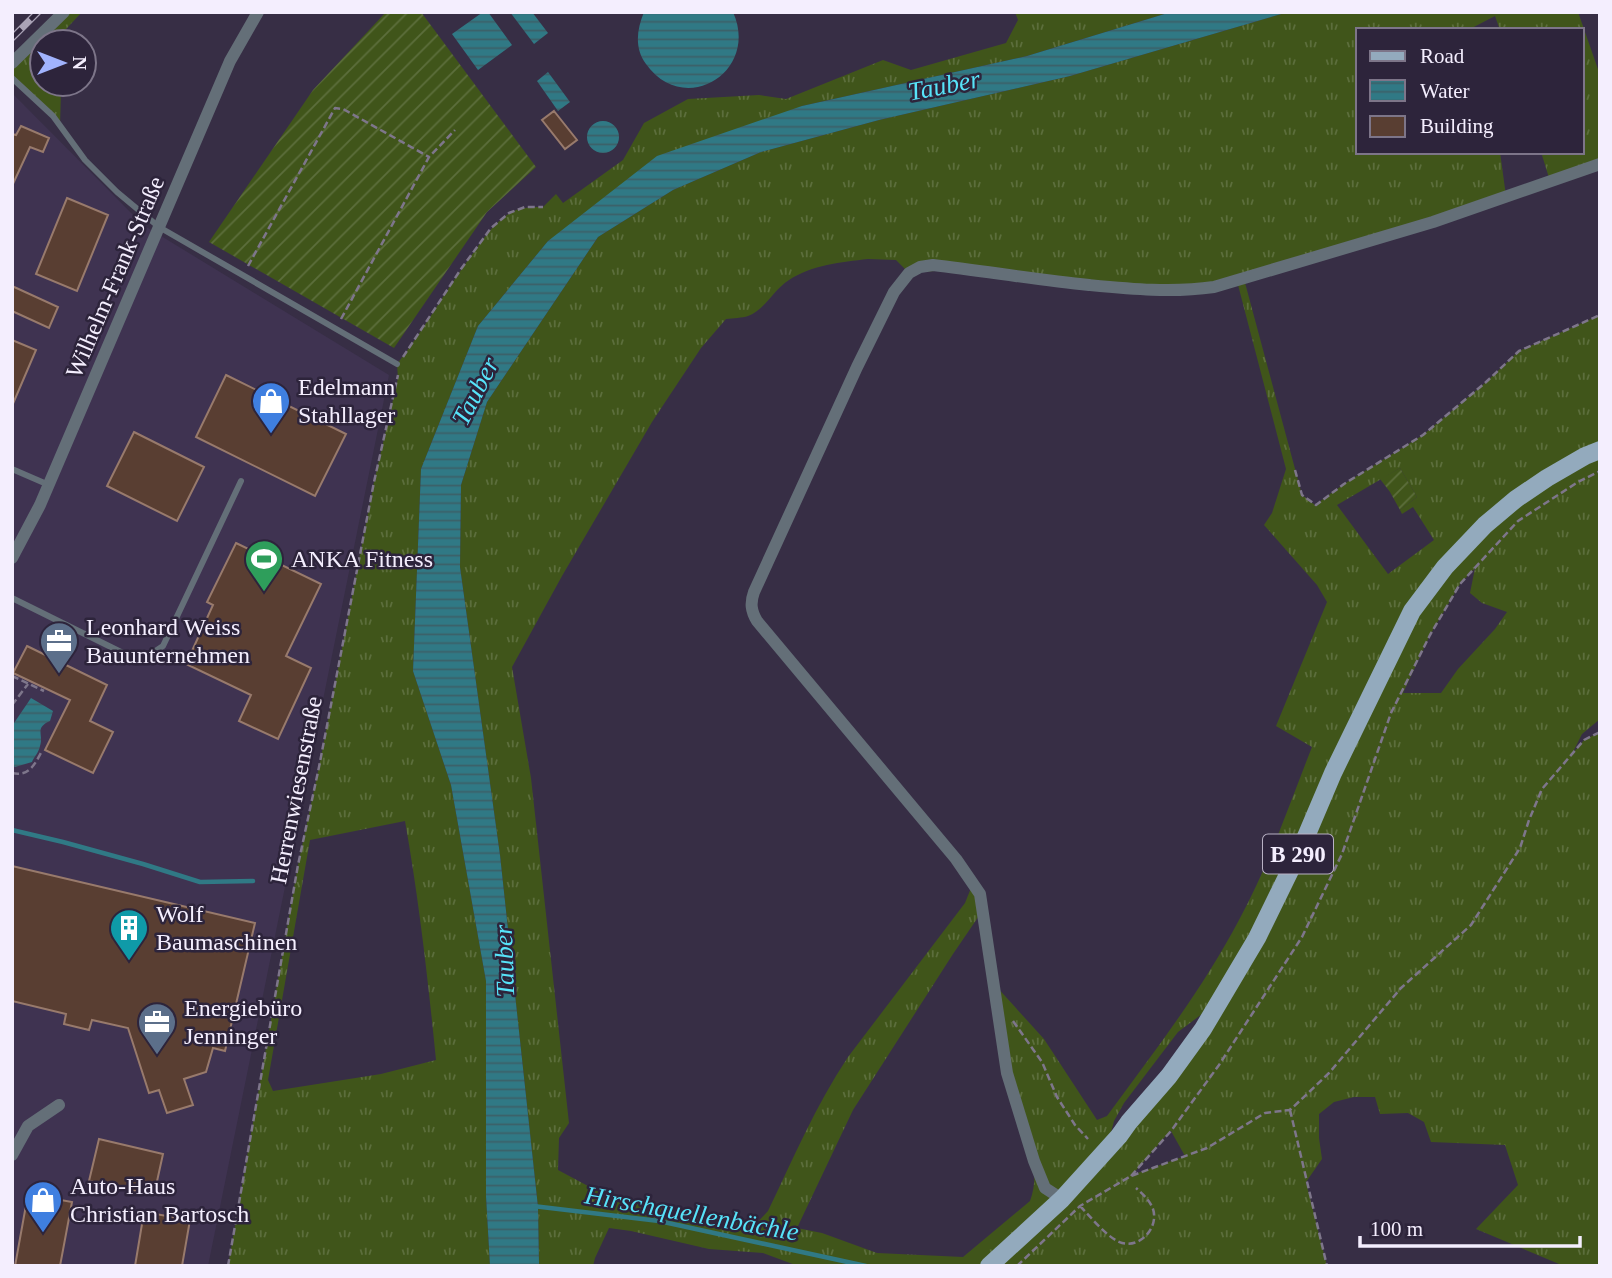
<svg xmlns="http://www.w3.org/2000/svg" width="1612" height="1278" font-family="'Times New Roman',serif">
	<defs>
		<pattern id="grass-tufts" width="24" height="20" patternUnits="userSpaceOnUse" patternTransform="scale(1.75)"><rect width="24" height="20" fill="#40551a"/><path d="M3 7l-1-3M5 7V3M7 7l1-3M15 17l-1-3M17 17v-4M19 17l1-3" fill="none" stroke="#5c6e3c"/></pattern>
		<pattern id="garden-furrows" width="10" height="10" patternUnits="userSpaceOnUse" patternTransform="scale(1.75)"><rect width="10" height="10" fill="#40551a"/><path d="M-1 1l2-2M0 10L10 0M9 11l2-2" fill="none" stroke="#5c6e3c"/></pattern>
		<pattern id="water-rules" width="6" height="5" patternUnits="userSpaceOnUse" patternTransform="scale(1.75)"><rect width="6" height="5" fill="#307985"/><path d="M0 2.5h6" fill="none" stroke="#3c6068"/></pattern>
	</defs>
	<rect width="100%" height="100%" fill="#372e45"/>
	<path fill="#3f3351" d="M12,93L143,225L389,375L208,1266H12Z"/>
	<path fill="url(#grass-tufts)" fill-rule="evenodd" d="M64,12H82L54,42H42V55L35,62L42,70V84H56L61,90L60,126L12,78V63Z
		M1015,12H1171L1027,56L802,106L548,241L478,326L421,469L413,671L451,785L486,981V1196L490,1266H228L298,865L319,767L374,482L398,378L397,364C424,330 445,291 471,256C482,241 491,226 507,215C518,207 530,207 543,207L556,194L563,203L623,160L644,123L688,99L759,95L786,99L883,60L911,70L1006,43L1018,20ZM405,821C419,900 428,980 436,1060L381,1074L273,1091L268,1080L310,840Z
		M1288,12H1578L1600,75V164L1550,181L1541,152H1582V30H1500L1495,16L1468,30H1358V152H1500L1506,196L1244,279L1302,495L1315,505L1344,484L1423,435L1485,383L1519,351L1600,315V719L1582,734L1572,754L1584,740L1600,732V1266H1558L1559,1264L1476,1229L1518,1185L1505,1145L1431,1142L1424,1122L1408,1113L1380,1114L1375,1097H1354L1334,1102L1319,1114V1138L1322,1159L1306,1182L1327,1266H798L763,1253L709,1249L631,1231L609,1228L595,1258L593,1266H539L538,1207L500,855L460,567L461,485L487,402L598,237L673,190L761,152L879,120L1070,76ZM868,259L896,260L909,273L961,269L1186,291L1237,281L1286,469L1272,513L1264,525L1317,585L1327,602L1276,726L1312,747C1289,805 1269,865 1239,920C1202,990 1154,1052 1107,1116L1097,1120L1044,1039L995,985C999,1013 1001,1042 1007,1071C1014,1111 1046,1160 1030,1201L963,1257L877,1253L822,1233L797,1228L853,1110L953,954L983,910L973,883L965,903L848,1057C816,1105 793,1159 768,1211L756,1224L603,1194L558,1170L559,1138L569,1123L531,778L512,667L562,576L652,422L701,348L726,319C733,318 742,318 748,316C765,310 773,290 789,280C812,265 841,262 868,259ZM1400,468L1417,497L1400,510L1402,514L1413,507L1434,540L1388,574L1337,505ZM1475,568L1470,593L1482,603L1507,612L1495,629L1458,669L1441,693H1403L1430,635L1460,584ZM1212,1013L1107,1148L1114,1121L1124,1103L1178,1032L1202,1014ZM1171,1131L1185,1156L1132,1175L1170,1131Z"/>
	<path fill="url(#garden-furrows)" d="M386,12H421L536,167L487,212L394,348L209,242L313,90Z
		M1400,468L1417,497L1400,510L1390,492L1380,479Z"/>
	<path fill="url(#water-rules)" d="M483,12H488L512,45L478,70L452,34Z
		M510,12H532L548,33L534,44Z
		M644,12H733C760,72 684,118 646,64C634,48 637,29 644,12Z
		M1171,12H1288L1070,76L879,120L761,152L673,190L598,237L487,402L461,485L460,567L500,855L538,1207L539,1264V1266H490L486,1196V981L451,785L413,671L421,469L478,326L548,241L657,156L802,106L1027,56Z
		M548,72L570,102L558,111L537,81Z
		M587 137a16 16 0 1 1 32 0a16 16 0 1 1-32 0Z
		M31,698L53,711L50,721C34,728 44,734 40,746C39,752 34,757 32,762L15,767L12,765V726Z"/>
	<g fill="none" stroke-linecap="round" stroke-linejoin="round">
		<path stroke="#307985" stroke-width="4.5" d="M12,830L63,842L143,864L200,882L253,881
			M533,1206L659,1221L866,1266"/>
	</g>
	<path fill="#593e32" stroke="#987a6c" stroke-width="2" d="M554,111L577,140L565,149L542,120Z
		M21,126L49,138L43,152L30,147L12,186V134L16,135Z
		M67,198L108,215L77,291L36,274Z
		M12,286L58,307L49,328L12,311Z
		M12,340L36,350L12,406Z
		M226,375L346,434L315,496L196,437Z
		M134,432L204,467L177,521L107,486Z
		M236,543L321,584L286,656L311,668L278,739L239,721L251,695L186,664L213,605L207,602Z
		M27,646L107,685L90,721L113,732L93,773L45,750L70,700L13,673Z
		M12,866L255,923L225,1051L213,1048L206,1072L184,1079L193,1105L167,1113L159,1090L149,1093L128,1028L92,1020L89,1030L64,1024L66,1014L12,1001Z
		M99,1139L163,1154L154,1195L89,1181Z
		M28,1194L72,1202L60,1266H15Z
		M144,1212L190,1220L182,1266H135Z"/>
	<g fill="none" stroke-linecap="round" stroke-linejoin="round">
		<path stroke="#7e768b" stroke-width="2.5" stroke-dasharray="7 3.5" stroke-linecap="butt" d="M248,266L335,108L343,109L429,157
			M341,319L429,157L455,130
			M403,357L461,269L491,228L509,213L525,207H543
			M1295,470L1302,495L1316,505L1344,484L1423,435L1485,383L1519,351L1600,315
			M12,676L44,691
			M12,705L28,684
			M12,773C29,777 35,764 42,751
			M1013,1021L1042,1062L1057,1097L1075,1125L1088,1139
			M1290,1110L1327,1266
			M1131,1176L1171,1131L1219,1065L1302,937L1342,854L1391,713L1430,635L1460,584L1518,521L1578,482L1600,471
			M1080,1206C1090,1216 1108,1239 1122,1243C1141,1248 1159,1227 1153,1209C1150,1201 1143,1194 1136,1188
			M228,1266L298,865L319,767L374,482L398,375
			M1017,1266L1080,1206L1131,1176L1207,1148L1265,1113L1290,1110L1307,1094L1329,1073L1401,988L1471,925L1520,848L1529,820L1542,789L1584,740L1600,732"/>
		<path stroke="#646f78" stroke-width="6" d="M12,78L53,116L85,160L117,192L159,227L397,364
			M12,469L49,485
			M12,598L125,654L148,656L163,646L241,481"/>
		<path stroke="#646f78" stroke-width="12" d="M12,63L64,12
			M12,558L40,505L230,61L258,12
			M12,1155L28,1126L59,1105
			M1062,1199L1045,1188L1034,1161L1007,1073L980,894L956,859L757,621C751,611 750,603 754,592L857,367L894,292L909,273L920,267L933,265C985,271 1037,280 1089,285C1131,289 1172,293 1214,287L1433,222L1600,164"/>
		<path stroke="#93aabd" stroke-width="18" d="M989,1266L1062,1199L1119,1136L1129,1122L1169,1076L1203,1029L1257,938L1302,846L1333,773L1412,611L1445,567L1485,525L1516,499L1547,478L1585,456L1600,450"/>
		<defs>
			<path id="rail" d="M12,38L38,12"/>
		</defs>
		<use href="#rail" stroke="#aaa3b6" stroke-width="7"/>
		<use href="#rail" stroke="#2d243b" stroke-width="4.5" stroke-dasharray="13" stroke-linecap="butt"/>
	</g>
	<defs>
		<symbol id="shop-pin" viewBox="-11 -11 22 30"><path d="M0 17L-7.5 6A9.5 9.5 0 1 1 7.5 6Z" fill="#3f7fe0" stroke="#2d243b"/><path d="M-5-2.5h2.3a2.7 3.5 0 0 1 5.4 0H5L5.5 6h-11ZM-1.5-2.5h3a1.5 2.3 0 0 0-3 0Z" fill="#fff"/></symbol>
		<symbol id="stadium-pin" viewBox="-11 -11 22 30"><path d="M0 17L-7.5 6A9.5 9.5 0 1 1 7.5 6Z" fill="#2e9e5b" stroke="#2d243b"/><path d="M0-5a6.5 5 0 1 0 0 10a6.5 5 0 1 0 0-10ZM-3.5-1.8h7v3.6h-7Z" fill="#fff"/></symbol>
		<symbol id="office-pin" viewBox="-11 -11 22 30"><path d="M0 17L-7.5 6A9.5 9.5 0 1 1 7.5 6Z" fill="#5c6f8a" stroke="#2d243b"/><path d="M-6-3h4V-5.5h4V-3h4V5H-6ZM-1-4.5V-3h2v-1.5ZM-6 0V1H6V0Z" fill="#fff"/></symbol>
		<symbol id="building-pin" viewBox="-11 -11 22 30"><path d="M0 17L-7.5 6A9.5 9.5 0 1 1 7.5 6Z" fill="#0f9aa8" stroke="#2d243b"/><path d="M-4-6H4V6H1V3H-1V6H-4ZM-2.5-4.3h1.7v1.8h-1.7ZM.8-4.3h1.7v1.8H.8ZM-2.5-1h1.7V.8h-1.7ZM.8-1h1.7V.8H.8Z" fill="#fff"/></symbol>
	</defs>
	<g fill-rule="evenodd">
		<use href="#shop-pin" x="249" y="379" width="44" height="60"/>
		<use href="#stadium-pin" x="242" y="537" width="44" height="60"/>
		<use href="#office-pin" x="37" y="619" width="44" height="60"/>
		<use href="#building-pin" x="107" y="906" width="44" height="60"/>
		<use href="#office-pin" x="135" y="1000" width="44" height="60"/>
		<use href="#shop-pin" x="21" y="1178" width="44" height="60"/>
	</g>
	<g text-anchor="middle" stroke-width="5" stroke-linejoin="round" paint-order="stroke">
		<rect fill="#2d243b" stroke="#b8b1c4" stroke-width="2" x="1263" y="834.5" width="70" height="39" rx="5"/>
		<g font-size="23" font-weight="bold" fill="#f4eefe">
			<text x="1298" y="862">B 290</text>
		</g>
		<g font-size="24" fill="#f4eefe" stroke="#2d243b">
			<text transform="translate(115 277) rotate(-67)" y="8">Wilhelm-Frank-Straße</text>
			<text transform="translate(296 790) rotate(-79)" y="8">Herrenwiesenstraße</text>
		</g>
		<g font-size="24" fill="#f4eefe" stroke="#2d243b" text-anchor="start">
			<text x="298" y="395">Edelmann<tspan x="298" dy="28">Stahllager</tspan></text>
			<text x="291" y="567">ANKA Fitness</text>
			<text x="86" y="635">Leonhard Weiss<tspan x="86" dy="28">Bauunternehmen</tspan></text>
			<text x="156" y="922">Wolf<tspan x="156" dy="28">Baumaschinen</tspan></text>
			<text x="184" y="1016">Energiebüro<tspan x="184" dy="28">Jenninger</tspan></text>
			<text x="70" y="1194">Auto-Haus<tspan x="70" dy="28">Christian Bartosch</tspan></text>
		</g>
		<g font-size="26" font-style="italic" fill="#57e3f9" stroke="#2d243b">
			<text transform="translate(944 85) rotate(-11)" y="9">Tauber</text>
			<text transform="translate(475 391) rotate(-63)" y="9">Tauber</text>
			<text transform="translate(504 961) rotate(-92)" y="9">Tauber</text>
			<text transform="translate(692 1213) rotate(10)" y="9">Hirschquellenbächle</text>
		</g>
	</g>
	<rect width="1612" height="1278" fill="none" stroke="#f4eefe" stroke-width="28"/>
	<rect x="1356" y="28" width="228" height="126" fill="#2d243b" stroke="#7d7589" stroke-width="2"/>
	<rect x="1370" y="51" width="35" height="10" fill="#93aabd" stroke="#7d7589" stroke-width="2"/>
	<text x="1420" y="63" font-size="21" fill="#f4eefe">Road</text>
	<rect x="1370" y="80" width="35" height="21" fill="url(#water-rules)" stroke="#7d7589" stroke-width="2"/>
	<text x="1420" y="98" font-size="21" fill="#f4eefe">Water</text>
	<rect x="1370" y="116" width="35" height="21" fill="#593e32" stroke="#7d7589" stroke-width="2"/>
	<text x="1420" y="133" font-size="21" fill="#f4eefe">Building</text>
	<g transform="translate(63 63) rotate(90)"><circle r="33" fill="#2d243b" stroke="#7d7589" stroke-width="2"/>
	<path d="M0-5L12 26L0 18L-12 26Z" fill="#a1b3fd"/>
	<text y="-10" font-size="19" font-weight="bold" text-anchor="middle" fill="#f4eefe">N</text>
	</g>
	<path d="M1360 1236v10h220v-10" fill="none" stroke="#f4eefe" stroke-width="3.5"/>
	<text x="1370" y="1236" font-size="21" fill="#f4eefe" stroke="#2d243b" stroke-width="5" paint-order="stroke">100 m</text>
</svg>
